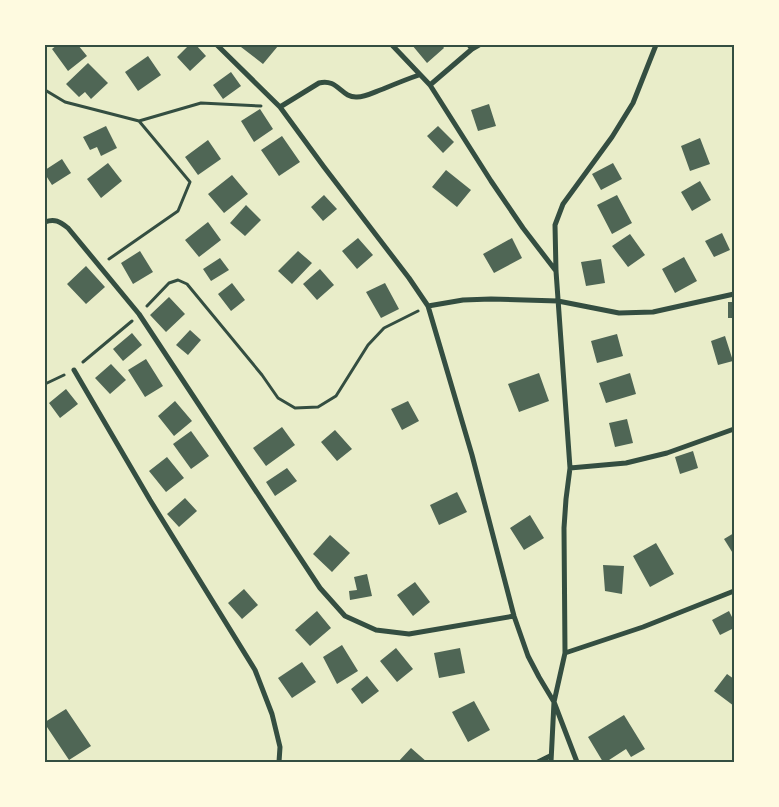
<svg xmlns="http://www.w3.org/2000/svg" width="779" height="807" font-family="'DM Sans',sans-serif">
	<rect width="100%" height="100%" fill="#e9edc9"/>
	<path fill="#4f6655" d="M57,45H78L87,56L68,71L52,49Z
		M189,45H196L206,56L190,71L177,57Z
		M243,45H276L278,46L263,64L241,47Z
		M412,45H442L444,48L427,63Z
		M148,56L161,75L138,91L125,72Z
		M88,63L108,83L91,99L85,92L79,97L66,84Z
		M231,72L241,86L223,99L213,85Z
		M489,104L496,126L478,131L471,110Z
		M260,109L273,129L254,142L241,121Z
		M106,126L117,148L101,156L97,147L90,150L83,137Z
		M438,126L454,142L443,153L427,136Z
		M282,136L300,162L279,176L261,150Z
		M700,138L710,164L690,171L681,146Z
		M208,140L221,159L198,175L185,157Z
		M62,159L71,173L52,185L45,174V170Z
		M108,163L122,181L101,198L87,179Z
		M613,163L622,179L601,190L592,174Z
		M446,170L471,190L457,207L432,187Z
		M232,175L248,194L224,213L208,194Z
		M700,181L711,200L692,211L681,192Z
		M324,195L337,209L323,221L311,207Z
		M617,195L632,223L612,234L597,205Z
		M246,205L261,220L245,236L230,223Z
		M208,222L221,240L199,257L185,240Z
		M722,233L730,250L714,257L705,241Z
		M630,234L645,255L628,267L612,246Z
		M358,238L373,255L357,269L342,251Z
		M512,238L522,258L494,273L483,254Z
		M140,251L153,272L133,284L121,263Z
		M298,251L312,263L292,284L278,271Z
		M684,257L697,281L675,293L662,269Z
		M220,258L229,270L211,281L203,269Z
		M601,259L605,283L586,286L581,262Z
		M86,266L105,287L86,304L67,284Z
		M320,269L334,285L317,300L303,284Z
		M232,283L245,300L231,311L218,294Z
		M385,283L399,309L381,318L366,292Z
		M169,297L185,314L166,332L150,315Z
		M728,302H734V318H728Z
		M190,330L201,340L188,355L176,345Z
		M132,333L142,345L123,361L113,349Z
		M617,334L623,356L597,363L591,341Z
		M725,336L733,361L718,365L711,341Z
		M146,359L163,386L145,397L128,370Z
		M111,364L126,380L110,394L95,378Z
		M539,373L549,401L519,412L508,384Z
		M630,373L636,394L606,403L599,383Z
		M66,389L78,404L60,418L49,403Z
		M175,401L192,421L174,436L158,416Z
		M408,401L419,421L402,430L391,409Z
		M627,419L633,443L615,447L609,423Z
		M282,427L295,445L266,466L253,448Z
		M335,430L352,449L337,461L321,442Z
		M191,431L209,456L191,469L173,444Z
		M693,451L698,468L680,474L675,457Z
		M167,457L184,478L166,492L149,471Z
		M287,468L297,481L275,496L266,482Z
		M457,492L467,512L439,525L430,505Z
		M185,498L197,511L179,527L167,514Z
		M530,515L544,538L524,550L510,528Z
		M734,533V555L724,539Z
		M330,535L350,553L332,572L313,554Z
		M656,543L674,574L650,587L633,556Z
		M603,565L624,566L622,594L605,591Z
		M367,574L372,596L350,600L349,591L357,590L354,577Z
		M415,582L430,602L413,616L397,595Z
		M244,589L258,605L242,619L228,603Z
		M317,611L331,628L310,646L295,630Z
		M729,611L734,621V628L720,635L712,620Z
		M342,645L358,671L337,684L323,657Z
		M396,648L413,669L397,682L380,661Z
		M460,648L465,673L439,678L434,653Z
		M302,662L316,682L292,698L278,678Z
		M727,674L734,679V706L714,691Z
		M367,676L379,691L362,704L351,689Z
		M474,701L490,730L468,742L452,712Z
		M66,709L91,746L69,760L45,724V722Z
		M624,715L645,749L631,757L626,749L606,762H603L588,737Z
		M411,748L427,762H398Z"/>
	<g fill="none" stroke-linecap="round" stroke-linejoin="round">
		<path stroke="#344e41" stroke-width="3" d="M45,90L65,102L139,121L201,103L261,106
			M109,259L178,211L190,182L139,121
			M147,306L169,283L178,280L187,284L262,375L278,398L295,408L318,407L336,396L368,345L384,328L418,311
			M83,362L132,321
			M45,384L64,375"/>
		<path stroke="#344e41" stroke-width="5" d="M217,45L280,107L324,167L409,278L428,306L472,455L514,616L528,656L539,677L554,702L551,762
			M392,45L430,85L491,181L523,228L556,271
			M469,45L472,49L479,45
			M430,85L472,49
			M280,107L319,83C338,78 341,98 357,97C366,97 374,92 383,89C395,84 407,79 419,75
			M45,222C55,218 60,222 68,228L139,314L320,588L345,616L376,630L409,634L514,616
			M428,306L463,300L491,299L558,301L619,313L653,312L734,294
			M74,370L150,500L255,670L272,714L280,747L279,762
			M570,468L626,463L667,453L734,429
			M565,653L643,627L734,591
			M538,762L550,756
			M577,762L554,702L565,653L564,528L566,499L570,468L556,271L555,225L563,204L612,137L633,103L656,45"/>
	</g>
	<rect width="779" height="807" fill="none" stroke="#fefae0" stroke-width="92"/>
	<rect x="46" y="46" width="687" height="715" fill="none" stroke="#344e41" stroke-width="2"/>
</svg>
